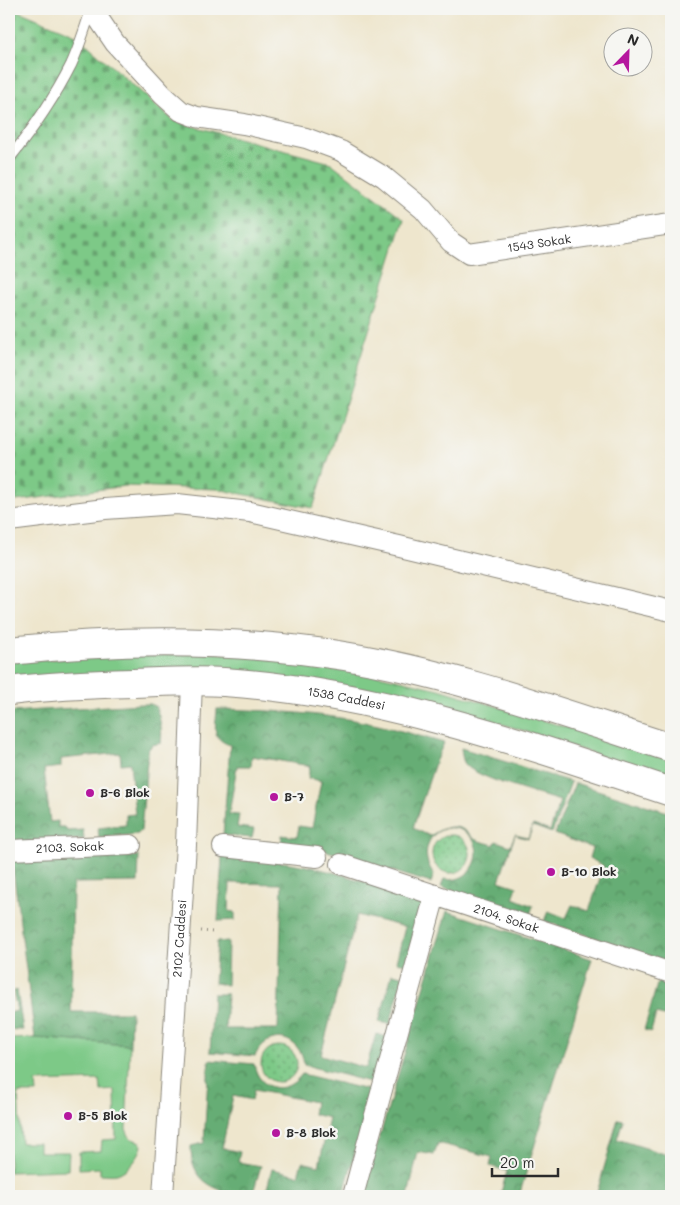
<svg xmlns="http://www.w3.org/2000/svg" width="680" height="1205" font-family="Mali,sans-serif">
	<defs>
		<pattern id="forest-crowns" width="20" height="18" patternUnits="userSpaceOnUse" patternTransform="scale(1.25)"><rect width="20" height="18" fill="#66ad74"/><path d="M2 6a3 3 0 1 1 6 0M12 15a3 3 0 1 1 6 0" fill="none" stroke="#548d5f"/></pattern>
		<pattern id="cemetery-stones" width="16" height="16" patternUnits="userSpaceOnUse" patternTransform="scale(1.25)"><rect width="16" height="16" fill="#7dc987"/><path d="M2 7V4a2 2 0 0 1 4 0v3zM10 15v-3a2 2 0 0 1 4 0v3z" fill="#67a36f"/></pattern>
		<pattern id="park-dots" width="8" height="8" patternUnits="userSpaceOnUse" patternTransform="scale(1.25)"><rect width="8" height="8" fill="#7dc987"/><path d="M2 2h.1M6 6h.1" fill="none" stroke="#67a36f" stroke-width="1.8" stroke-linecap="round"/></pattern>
	</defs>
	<rect width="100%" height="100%" fill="#f6f6f2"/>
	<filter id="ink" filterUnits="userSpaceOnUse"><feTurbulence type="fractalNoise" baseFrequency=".02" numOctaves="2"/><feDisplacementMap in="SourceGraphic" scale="10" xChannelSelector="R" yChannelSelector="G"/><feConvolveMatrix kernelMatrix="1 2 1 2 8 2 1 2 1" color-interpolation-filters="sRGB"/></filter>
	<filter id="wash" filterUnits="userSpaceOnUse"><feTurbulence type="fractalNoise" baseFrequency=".0096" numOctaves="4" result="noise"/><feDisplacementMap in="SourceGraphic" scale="20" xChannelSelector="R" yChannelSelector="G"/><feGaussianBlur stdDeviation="1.12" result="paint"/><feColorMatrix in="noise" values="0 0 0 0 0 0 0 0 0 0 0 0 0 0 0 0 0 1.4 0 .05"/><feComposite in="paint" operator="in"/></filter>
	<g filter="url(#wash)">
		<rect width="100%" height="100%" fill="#eee6cd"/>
		<path fill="#7dc987" stroke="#547a59" d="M217,653L343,667L439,689L671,759V779L509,726L428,703L369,689L9,680V661Z
			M35,1038L130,1045L126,1129L130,1138L140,1142L142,1146C140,1155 128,1171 117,1174C112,1175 106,1174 100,1174V1168L79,1169V1152L101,1151L102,1140L116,1139L115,1090L101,1091L100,1080L36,1082L37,1093H18L21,1143H39V1152H69L68,1170L9,1172V1039Z"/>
		<path fill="url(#forest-crowns)" stroke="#486c50" d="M142,704H150L156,707C160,718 163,731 161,743L152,745L148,750L141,831L138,834L99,838L98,828L126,825V815L135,814L130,763L121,764L120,753L61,759V767L44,769L50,822L58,821V827H65L67,831L83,830L84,839L9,843V712Z
			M217,709C261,710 304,712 347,719C380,724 412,734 444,743L436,760L413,828L430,836C443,828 455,822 468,833C471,835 471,837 474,839C480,842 488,843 494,845L496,841L510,846L515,835L528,838L533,825L550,831L560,801C541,795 480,779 467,766C462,762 462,754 461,748L571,782L552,833L533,826L528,839L515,835L499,881L517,887L513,898L533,906L529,917L441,887L444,879C472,885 490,849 465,832C439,816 413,848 434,874L431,883L324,850L281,843L282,835L297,837L299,826L312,828L321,781L308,778L310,766L252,756L251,766H237L229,814L239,815L237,827L254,829L252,838L223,835L230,745C210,738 216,727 217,709Z
			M575,783L671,813V963L544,921L548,911L566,918L572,905L589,911L604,866L589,858L592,848L555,834Z
			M139,856L138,882L73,883L71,1012H131L130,1045L35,1038L12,861Z
			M222,857C250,860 279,860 306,866C346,874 385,888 423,902L406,964L396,962L405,927L357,915L321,1055L366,1068L376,1034L387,1037L374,1083L304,1065C301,1035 268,1028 255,1056L210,1052L213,994H227L225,1029H278L282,884L230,883L229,911L235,912V920L218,921Z
			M447,911L592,959L519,1196H500L507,1171L490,1166L492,1157L438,1143L434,1155L418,1152L408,1196H362Z
			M228,941L227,985L214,983L217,942Z
			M392,974L403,976L390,1024L379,1022Z
			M658,981L671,985V1018L656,1014L651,1032L644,1030Z
			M17,990L23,1030H9V1013L17,1011L13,991Z
			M209,1060L254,1064C259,1091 286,1096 302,1074L372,1091L343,1196H265L272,1169L298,1175L302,1162L319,1166L329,1118L313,1114L315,1102L254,1090L252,1100L233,1096L222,1148L240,1152L238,1162L261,1166L252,1196C219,1193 190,1184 191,1146L204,1143Z
			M618,1119L623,1120L617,1139L668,1155L671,1146V1196H638L624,1193L623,1196H596Z"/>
		<path fill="url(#cemetery-stones)" stroke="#547a59" d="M16,10L76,35L174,121L331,163L404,219L313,508L217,489L125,486L9,502V18Z"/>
		<path fill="url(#park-dots)" stroke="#547a59" d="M432 854a19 19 0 1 1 38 0a19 19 0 1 1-38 0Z
			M261 1064a18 18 0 1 1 36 0a18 18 0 1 1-36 0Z"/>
	</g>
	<g filter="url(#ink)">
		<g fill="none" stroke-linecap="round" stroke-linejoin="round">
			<defs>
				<path id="lane" d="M9,159C33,129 54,99 71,65C79,48 85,28 91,10"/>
				<g id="street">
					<path id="s1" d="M92,9L115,43L163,95L181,111L197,117L244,124L306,138L341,151L384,177L423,209L451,242L469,254L671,224"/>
					<path d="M9,521L105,509L177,504L250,512L399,546L671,611"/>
					<path d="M223,847L317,857"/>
					<path id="s2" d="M9,850L131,845"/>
					<path id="s3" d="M341,864L671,973"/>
					<path id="s4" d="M163,1196L186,845L192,681"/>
					<path d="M353,1196L435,895"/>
				</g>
				<g id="secondary">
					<path d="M9,651C121,639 232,638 344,656C456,674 564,714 671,748"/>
					<path id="s5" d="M9,691C50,686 92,684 133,683C164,682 194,680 224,682C378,692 526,744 671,792"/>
				</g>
			</defs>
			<use href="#lane" stroke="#8c887c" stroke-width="12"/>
			<use href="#street" stroke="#8c887c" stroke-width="22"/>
			<use href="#secondary" stroke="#8c887c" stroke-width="30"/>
			<path stroke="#8c887c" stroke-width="3" stroke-dasharray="1 4" stroke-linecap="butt" d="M201,931L213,932"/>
			<use href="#lane" stroke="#fff" stroke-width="10"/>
			<use href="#street" stroke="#fff" stroke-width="20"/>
			<use href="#secondary" stroke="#fff" stroke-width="28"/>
		</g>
	</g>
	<g fill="#b5179e" stroke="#f6f6f2" stroke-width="2">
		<circle cx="90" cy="793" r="5"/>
		<circle cx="274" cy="797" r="5"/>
		<circle cx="551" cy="872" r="5"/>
		<circle cx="68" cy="1116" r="5"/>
		<circle cx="276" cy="1133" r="5"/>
	</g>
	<g text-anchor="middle" stroke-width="5" stroke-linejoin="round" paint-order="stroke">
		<g font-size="12" fill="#2b2b2b" stroke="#f6f6f2">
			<text dy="4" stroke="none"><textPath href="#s1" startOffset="538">1543 Sokak</textPath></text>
			<text dy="4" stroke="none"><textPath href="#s5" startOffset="339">1538 Caddesi</textPath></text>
			<text dy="4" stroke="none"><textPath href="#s2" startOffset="61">2103. Sokak</textPath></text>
			<text dy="4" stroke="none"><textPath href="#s3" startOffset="174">2104. Sokak</textPath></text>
			<text dy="4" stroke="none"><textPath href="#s4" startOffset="258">2102 Caddesi</textPath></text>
		</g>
		<g font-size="12" font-weight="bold" fill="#2b2b2b" stroke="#f6f6f2" text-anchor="start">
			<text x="100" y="797">B-6 Blok</text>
			<text x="284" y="801">B-7</text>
			<text x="561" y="876">B-10 Blok</text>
			<text x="78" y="1120">B-5 Blok</text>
			<text x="286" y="1137">B-8 Blok</text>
		</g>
	</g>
	<rect width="680" height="1205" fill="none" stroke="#f6f6f2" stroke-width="30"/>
	<g transform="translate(628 52) rotate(23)"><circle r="24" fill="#f6f6f2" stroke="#a5a5a2"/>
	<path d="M0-4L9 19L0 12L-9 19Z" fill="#b5179e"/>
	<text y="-8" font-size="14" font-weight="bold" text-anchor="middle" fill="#2b2b2b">N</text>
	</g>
	<path d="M492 1168v8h66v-8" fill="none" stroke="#2b2b2b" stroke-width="2.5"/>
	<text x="500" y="1168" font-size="15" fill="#2b2b2b" stroke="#f6f6f2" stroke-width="4" paint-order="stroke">20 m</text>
</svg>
